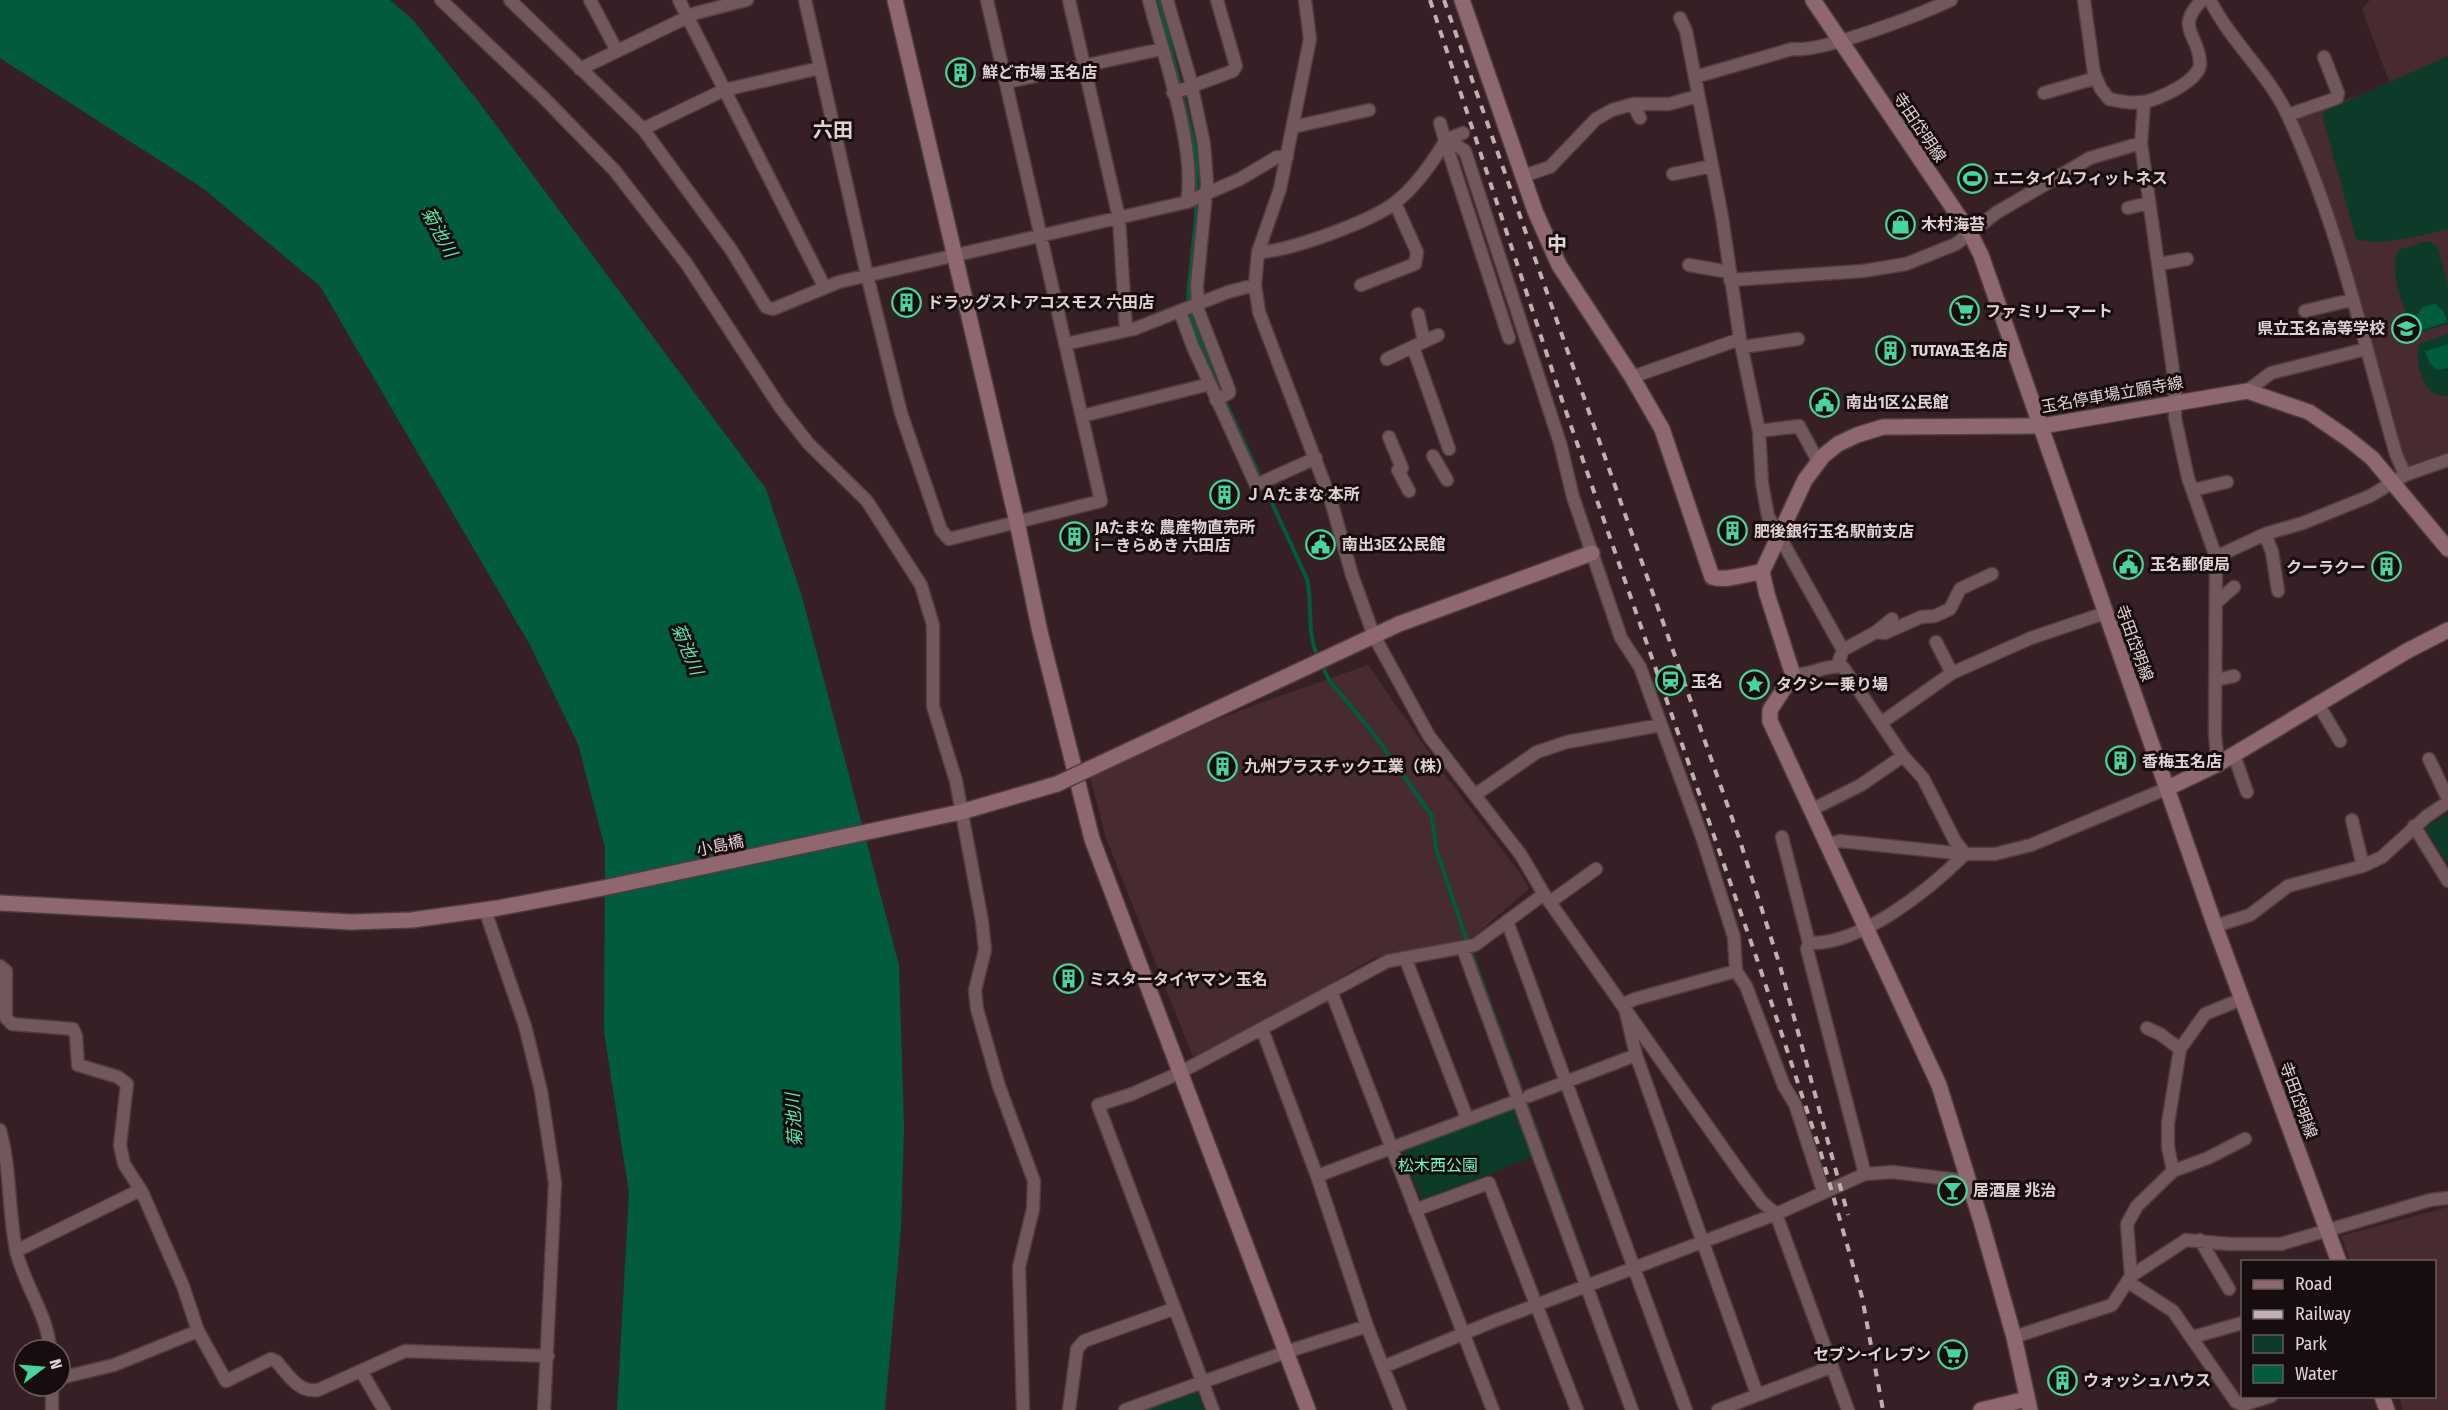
<svg xmlns="http://www.w3.org/2000/svg" width="2448" height="1410" font-family="'Fira Sans Condensed','Noto Sans JP',sans-serif">
	<rect width="100%" height="100%" fill="#372025"/>
	<path fill="#472b31" d="M2370,0H2448V455L2406,468L2327,201L2296,117L2390,84L2362,9Z
		M1368,665L1445,775L1523,877L1529,889L1473,937L1373,958L1305,999L1193,1057L1106,838L1091,781V768L1263,702Z
		M2448,1207V1410H2403L2399,1397L2434,1396V1262L2350,1261L2341,1236Z"/>
	<path fill="#0c3b29" d="M2448,56V229C2420,235 2385,247 2356,239L2322,115L2327,110Z
		M2428,241L2437,246L2448,286V324L2419,333L2411,330C2405,307 2388,273 2398,250Z
		M2448,334V396C2443,396 2438,396 2433,393C2421,386 2414,356 2419,344Z
		M2448,814V864L2425,828Z
		M1515,1107L1534,1156L1422,1200L1402,1150Z
		M1197,1390L1204,1410H1144Z"/>
	<path fill="#015b3f" d="M0,0H390L413,20L478,101L766,489L801,593L899,965L904,1128L901,1229L885,1410H617L629,1193L604,1032L605,848L578,744L530,645L320,286L204,189L0,58Z
		M2436,304L2444,312L2448,322L2419,331C2414,315 2418,305 2436,304Z
		M2448,344V368L2437,370L2429,362L2425,351Z"/>
	<g fill="none" stroke-linecap="round" stroke-linejoin="round">
		<path stroke="#015b3f" stroke-width="4" d="M1159,0L1197,156L1196,218L1188,295L1192,321L1213,375L1307,579C1313,605 1306,633 1318,657
			M1321,663L1329,680L1377,738L1432,816L1436,849L1464,933L1591,1282"/>
		<defs>
			<path id="street" d="M441,0L543,97L615,171L686,263L780,407L808,443L867,501L921,585L933,625V706L956,781L982,921L985,950L975,990L977,1009L999,1086L1034,1181L1033,1209L1019,1267L1023,1410
				M510,0L643,129L732,251L766,307L773,309L839,282L1187,202L1240,179L1277,157H1287
				M590,0L617,51
				M679,0L824,286
				M805,0L867,275L901,413L941,530L949,539L1101,501L987,0
				M1069,0L1119,218L1126,330
				M1149,0C1163,54 1197,150 1187,202
				M1167,0L1190,78L1204,144L1207,183L1197,285L1198,310L1229,390V393L1216,400
				M1305,0L1310,39L1280,189L1258,252L1255,285L1259,312L1331,501L1352,575L1374,636L1429,736L1521,855L1544,894L1744,1178L1762,1202L1776,1214L1848,1410
				M2084,0L2094,73L2101,89L2109,99C2120,101 2131,104 2142,102C2157,101 2201,80 2200,63C2199,33 2174,29 2202,0
				M2210,0C2231,42 2269,74 2288,116C2338,223 2363,341 2396,454L2405,475
				M1680,18L1686,31L1722,217L1740,339L1759,431L1762,483L1768,516L1843,650
				M580,69L696,13L747,0
				M1695,77L1792,49C1822,53 1921,14 1951,0
				M1007,82L1162,49
				M1173,93L1233,71L1236,66L1217,0
				M2044,93L2096,78
				M2144,102L2141,143L2175,385V418L2188,478L2216,557L2215,734L2218,764
				M1633,104L1640,118
				M2288,115L2337,98L2338,93L2324,57
				M1293,127L1369,110
				M643,129L724,90L820,68
				M1445,140L1463,133
				M1443,145H1456L1465,151L1560,443L1573,497L1621,638L1640,667L1702,837L1734,937L1736,971L1746,986L1784,1086L1795,1104L1823,1191
				M1447,147L1509,338
				M1673,174L1712,166
				M1523,176L1550,167L1596,119L1612,110L1633,104H1669L1698,96
				M2128,208L2148,203
				M1258,252C1288,252 1372,221 1396,202C1416,186 1430,166 1443,145L1445,140L1440,123
				M2159,264L2187,259
				M1689,265L1729,272
				M1730,280L1863,271L1906,264L1956,244L1996,213L2090,158L2141,143
				M1361,285L1415,264L1417,252L1395,203
				M2305,311L2351,300
				M1180,312L1193,347L1256,485L1316,458
				M1418,314L1424,341
				M1065,344L1134,329L1228,292L1255,285
				M1413,347L1449,449
				M1743,347L1798,339
				M1387,359L1438,335
				M1632,377L1740,339
				M2247,391L2271,373L2366,349
				M1082,416L1210,384
				M1759,431L1799,426L1819,463
				M1389,437L1402,468
				M1433,456L1447,480
				M1398,470L1409,491
				M2193,490L2227,482
				M2265,534L2272,552L2278,591
				M2216,557L2265,534L2303,523L2370,496L2405,475L2448,460
				M2217,602L2234,587
				M1876,632L1892,619
				M1936,642L1952,673
				M1837,666L1843,650L1876,632L1885,633L1921,617L1935,616L1950,609L1960,589L1992,574
				M1793,675C1809,675 1829,664 1843,667L1903,756L1923,778L1955,841L1965,854
				M2216,680L2234,676
				M2318,704L2340,741
				M1881,723L1952,673L2031,638L2105,613
				M2234,755L2247,792
				M2429,759L2448,799
				M1475,795L1537,752L1567,742L1661,725
				M1813,809L1861,785L1903,756
				M2352,820L2363,866
				M2414,826L2448,881
				M1782,837L1809,943
				M1829,844L1840,841L1965,854H1995L2031,845L2168,788
				M1550,902L1596,869
				M485,910L525,1026L541,1091L555,1183L544,1410
				M1507,921L1686,1410
				M2215,926L2250,915L2288,886L2363,866L2382,857L2427,816L2448,802
				M1463,949L1632,1410
				M1406,960L1467,1118
				M0,966L6,971V1018L12,1024L73,1029L76,1036L78,1065L118,1077L127,1084L120,1145L124,1164L142,1192L183,1286L198,1331L226,1381L271,1359L276,1361C288,1374 298,1393 318,1390L405,1351L548,1356
				M1736,971L1635,999L1624,1004L1636,1055L1757,1394
				M1331,991L1493,1410
				M2147,1028L2160,1034L2180,1049
				M1262,1029L1317,1176L1367,1326
				M1529,1096L1636,1055
				M0,1130C11,1170 8,1210 16,1250C23,1283 48,1315 50,1350
				M2173,1171L2208,1158L2245,1139
				M1865,1174L1807,949L1809,943C1861,945 1930,889 1965,854
				M1317,1176L1519,1100
				M1415,1210L1489,1183L1577,1410
				M2200,1240L2229,1289
				M16,1251L134,1193L142,1192
				M2131,1276L2186,1240L2229,1244H2281L2430,1200L2448,1198
				M2128,1282L2173,1311L2236,1402L2243,1405L2271,1396
				M2014,1337L2112,1305L2131,1276L2127,1224L2137,1206L2173,1171L2168,1147V1123L2180,1049L2205,1014L2242,999
				M2193,1337L2242,1323
				M1383,1367L1400,1410
				M361,1371L384,1410
				M60,1378L114,1365L198,1331
				M52,1386V1410
				M1069,1410L1077,1349L1084,1341L1173,1309
				M1125,1410L1286,1352L1367,1326L1383,1367L1494,1321L1776,1214L1865,1174L1893,1172L1958,1180L1967,1177
				M1213,1410L1098,1105L1132,1094L1179,1073L1388,961L1475,945L1544,894
				M1718,1410L1831,1367"/>
			<path id="secondary" d="M895,0L1017,522L1040,632L1092,839L1308,1410
				M1462,0L1535,211L1559,265L1632,377L1662,429L1712,577C1726,582 1747,573 1762,572L1767,594L1793,675L1770,710V721L1939,1085L1981,1221L2014,1337L2030,1410
				M1813,0L1970,233L1981,255L2215,926L2339,1262
				M1762,572L1805,480L1823,456L1838,444L1857,435L1883,427L2042,426L2247,391L2309,412L2347,438L2372,458L2448,549
				M1091,768L1399,624L1592,553
				M2168,788L2218,764L2407,651L2448,630
				M0,903L351,922L412,920L498,908L603,888L961,812L1057,784
				M2382,1396L2387,1410
				M1981,1410L2027,1399"/>
		</defs>
		<use href="#street" stroke="#503d41" stroke-width="15"/>
		<use href="#secondary" stroke="#503d41" stroke-width="18"/>
		<use href="#street" stroke="#72585d" stroke-width="12"/>
		<use href="#secondary" stroke="#8f676f" stroke-width="15"/>
		<path stroke="#c0afb3" stroke-width="4" stroke-dasharray="8 8" stroke-linecap="butt" d="M1430,0L1562,400L1759,965L1820,1150L1862,1297L1883,1410
			M1444,0L1739,838L1780,966L1848,1215"/>
		<defs>
			<path id="secondary-bridge" d="M1057,784L1091,768"/>
		</defs>
		<use href="#secondary-bridge" stroke="#503d41" stroke-width="18" stroke-linecap="butt"/>
		<use href="#secondary-bridge" stroke="#8f676f" stroke-width="15"/>
	</g>
	<defs>
		<symbol id="building-ring" viewBox="-11 -11 22 22"><circle r="9.5" fill="#170d0f" stroke="#47d49e" stroke-width="1.5"/><path d="M-4-6H4V6H1V3H-1V6H-4ZM-2.5-4.3h1.7v1.8h-1.7ZM.8-4.3h1.7v1.8H.8ZM-2.5-1h1.7V.8h-1.7ZM.8-1h1.7V.8H.8Z" fill="#47d49e"/></symbol>
		<symbol id="stadium-ring" viewBox="-11 -11 22 22"><circle r="9.5" fill="#170d0f" stroke="#47d49e" stroke-width="1.5"/><path d="M0-5a6.5 5 0 1 0 0 10a6.5 5 0 1 0 0-10ZM-3.5-1.8h7v3.6h-7Z" fill="#47d49e"/></symbol>
		<symbol id="shop-ring" viewBox="-11 -11 22 22"><circle r="9.5" fill="#170d0f" stroke="#47d49e" stroke-width="1.5"/><path d="M-5-2.5h2.3a2.7 3.5 0 0 1 5.4 0H5L5.5 6h-11ZM-1.5-2.5h3a1.5 2.3 0 0 0-3 0Z" fill="#47d49e"/></symbol>
		<symbol id="supermarket-ring" viewBox="-11 -11 22 22"><circle r="9.5" fill="#170d0f" stroke="#47d49e" stroke-width="1.5"/><path d="M-6-5.5h2.5l.6 2H6L4.5 2H-2.5L-4.4-4H-6ZM-1.5 3.2a1.3 1.3 0 1 0 .1 0ZM3 3.2a1.3 1.3 0 1 0 .1 0Z" fill="#47d49e"/></symbol>
		<symbol id="school-ring" viewBox="-11 -11 22 22"><circle r="9.5" fill="#170d0f" stroke="#47d49e" stroke-width="1.5"/><path d="M0-5L7-2L0 1L-7-2ZM-4 1L0 2.5L4 1V4Q0 6-4 4Z" fill="#47d49e"/></symbol>
		<symbol id="civic-ring" viewBox="-11 -11 22 22"><circle r="9.5" fill="#170d0f" stroke="#47d49e" stroke-width="1.5"/><path d="M-.6-6.5H3V-4.5H.6V-3L4-1V1h2V6H-6V1h2V-1L-.6-3ZM-1.2 2.5V6h2.4V2.5Z" fill="#47d49e"/></symbol>
		<symbol id="station-ring" viewBox="-11 -11 22 22"><circle r="9.5" fill="#170d0f" stroke="#47d49e" stroke-width="1.5"/><path d="M-3-6H3Q5-6 5-4V2Q5 4 3 4L4.5 6H3L1.5 4h-3L-3 6H-4.5L-3 4Q-5 4-5 2V-4Q-5-6-3-6ZM-3.5-4v3h7v-3ZM-3.5 1v1.5H-2V1ZM2 1v1.5H3.5V1Z" fill="#47d49e"/></symbol>
		<symbol id="sight-ring" viewBox="-11 -11 22 22"><circle r="9.5" fill="#170d0f" stroke="#47d49e" stroke-width="1.5"/><path d="M0-6L1.8-2.2L6-1.7L2.9 1.2L3.7 5.4L0 3.3L-3.7 5.4L-2.9 1.2L-6-1.7L-1.8-2.2Z" fill="#47d49e"/></symbol>
		<symbol id="bar-ring" viewBox="-11 -11 22 22"><circle r="9.5" fill="#170d0f" stroke="#47d49e" stroke-width="1.5"/><path d="M-6-5H6L.8 .8V4.5H3.5V6h-7V4.5H-.8V.8Z" fill="#47d49e"/></symbol>
	</defs>
	<g fill-rule="evenodd">
		<use href="#building-ring" x="944" y="56" width="33" height="33"/>
		<use href="#stadium-ring" x="1956" y="162" width="33" height="33"/>
		<use href="#shop-ring" x="1884" y="208" width="33" height="33"/>
		<use href="#building-ring" x="890" y="286" width="33" height="33"/>
		<use href="#supermarket-ring" x="1948" y="294" width="33" height="33"/>
		<use href="#school-ring" x="2390" y="312" width="33" height="33"/>
		<use href="#building-ring" x="1874" y="334" width="33" height="33"/>
		<use href="#civic-ring" x="1808" y="386" width="33" height="33"/>
		<use href="#building-ring" x="1208" y="478" width="33" height="33"/>
		<use href="#building-ring" x="1716" y="514" width="33" height="33"/>
		<use href="#building-ring" x="1058" y="520" width="33" height="33"/>
		<use href="#civic-ring" x="1304" y="528" width="33" height="33"/>
		<use href="#civic-ring" x="2112" y="548" width="33" height="33"/>
		<use href="#building-ring" x="2370" y="550" width="33" height="33"/>
		<use href="#station-ring" x="1654" y="664" width="33" height="33"/>
		<use href="#sight-ring" x="1738" y="668" width="33" height="33"/>
		<use href="#building-ring" x="2104" y="744" width="33" height="33"/>
		<use href="#building-ring" x="1206" y="750" width="33" height="33"/>
		<use href="#building-ring" x="1052" y="962" width="33" height="33"/>
		<use href="#bar-ring" x="1936" y="1174" width="33" height="33"/>
		<use href="#supermarket-ring" x="1936" y="1338" width="33" height="33"/>
		<use href="#building-ring" x="2046" y="1364" width="33" height="33"/>
	</g>
	<g text-anchor="middle" stroke-width="6" stroke-linejoin="round" paint-order="stroke">
		<g font-size="16" font-weight="bold" fill="#e1d1d4" stroke="#170d0f" text-anchor="start">
			<text x="982" y="78">鮮ど市場 玉名店</text>
			<text x="1993" y="184">エニタイムフィットネス</text>
			<text x="1921" y="230">木村海苔</text>
			<text x="927" y="308">ドラッグストアコスモス 六田店</text>
			<text x="1985" y="317">ファミリーマート</text>
			<text x="2385" y="334" text-anchor="end">県立玉名高等学校</text>
			<text x="1911" y="356">TUTAYA玉名店</text>
			<text x="1846" y="408">南出1区公民館</text>
			<text x="1245" y="500">ＪＡたまな 本所</text>
			<text x="1095" y="533">JAたまな 農産物直売所<tspan x="1095" dy="18">i－きらめき 六田店</tspan></text>
			<text x="1754" y="537">肥後銀行玉名駅前支店</text>
			<text x="1342" y="550">南出3区公民館</text>
			<text x="2150" y="570">玉名郵便局</text>
			<text x="2366" y="573" text-anchor="end">クーラクー</text>
			<text x="1691" y="687">玉名</text>
			<text x="1776" y="690">タクシー乗り場</text>
			<text x="2142" y="767">香梅玉名店</text>
			<text x="1244" y="772">九州プラスチック工業（株）</text>
			<text x="1089" y="985">ミスタータイヤマン 玉名</text>
			<text x="1973" y="1196">居酒屋 兆治</text>
			<text x="1931" y="1360" text-anchor="end">セブン-イレブン</text>
			<text x="2083" y="1386">ウォッシュハウス</text>
		</g>
		<g font-size="16" fill="#e1d1d4" stroke="#170d0f">
			<text transform="translate(1920 127) rotate(56)" y="6">寺田岱明線</text>
			<text transform="translate(2112 394) rotate(-10)" y="6">玉名停車場立願寺線</text>
			<text transform="translate(2135 643) rotate(70)" y="6">寺田岱明線</text>
			<text transform="translate(720 845) rotate(-12)" y="6">小島橋</text>
			<text transform="translate(2299 1100) rotate(70)" y="6">寺田岱明線</text>
		</g>
		<g font-size="16" fill="#72f6bf" stroke="#170d0f">
			<text x="1438" y="1171">松木西公園</text>
		</g>
		<g font-size="18" font-style="italic" fill="#59e0aa" stroke="#170d0f">
			<text transform="translate(439 232) rotate(61)" y="6">菊池川</text>
			<text transform="translate(687 649) rotate(67)" y="6">菊池川</text>
			<text transform="translate(794 1120) rotate(-93)" y="6">菊池川</text>
		</g>
		<g font-size="20" font-weight="bold" fill="#e1d1d4" stroke="#170d0f">
			<text x="833" y="137">六田</text>
			<text x="1557" y="251">中</text>
		</g>
	</g>
	<rect x="2241" y="1260" width="195" height="138" fill="#170d0f" stroke="#685b5e" stroke-width="1.5"/>
	<rect x="2253" y="1280" width="30" height="9" fill="#8f676f" stroke="#685b5e" stroke-width="1.5"/>
	<text x="2295" y="1290" font-size="18" fill="#e1d1d4">Road</text>
	<rect x="2253" y="1310" width="30" height="9" fill="#c0afb3" stroke="#685b5e" stroke-width="1.5"/>
	<text x="2295" y="1320" font-size="18" fill="#e1d1d4">Railway</text>
	<rect x="2253" y="1335" width="30" height="18" fill="#0c3b29" stroke="#685b5e" stroke-width="1.5"/>
	<text x="2295" y="1350" font-size="18" fill="#e1d1d4">Park</text>
	<rect x="2253" y="1365" width="30" height="18" fill="#015b3f" stroke="#685b5e" stroke-width="1.5"/>
	<text x="2295" y="1380" font-size="18" fill="#e1d1d4">Water</text>
	<g transform="translate(42 1368) rotate(74)"><circle r="28" fill="#170d0f" stroke="#685b5e" stroke-width="1.5"/>
	<path d="M0-4.5L10 22L0 15L-10 22Z" fill="#47d49e"/>
	<text y="-9" font-size="16" font-weight="bold" text-anchor="middle" fill="#e1d1d4">N</text>
	</g>
</svg>
